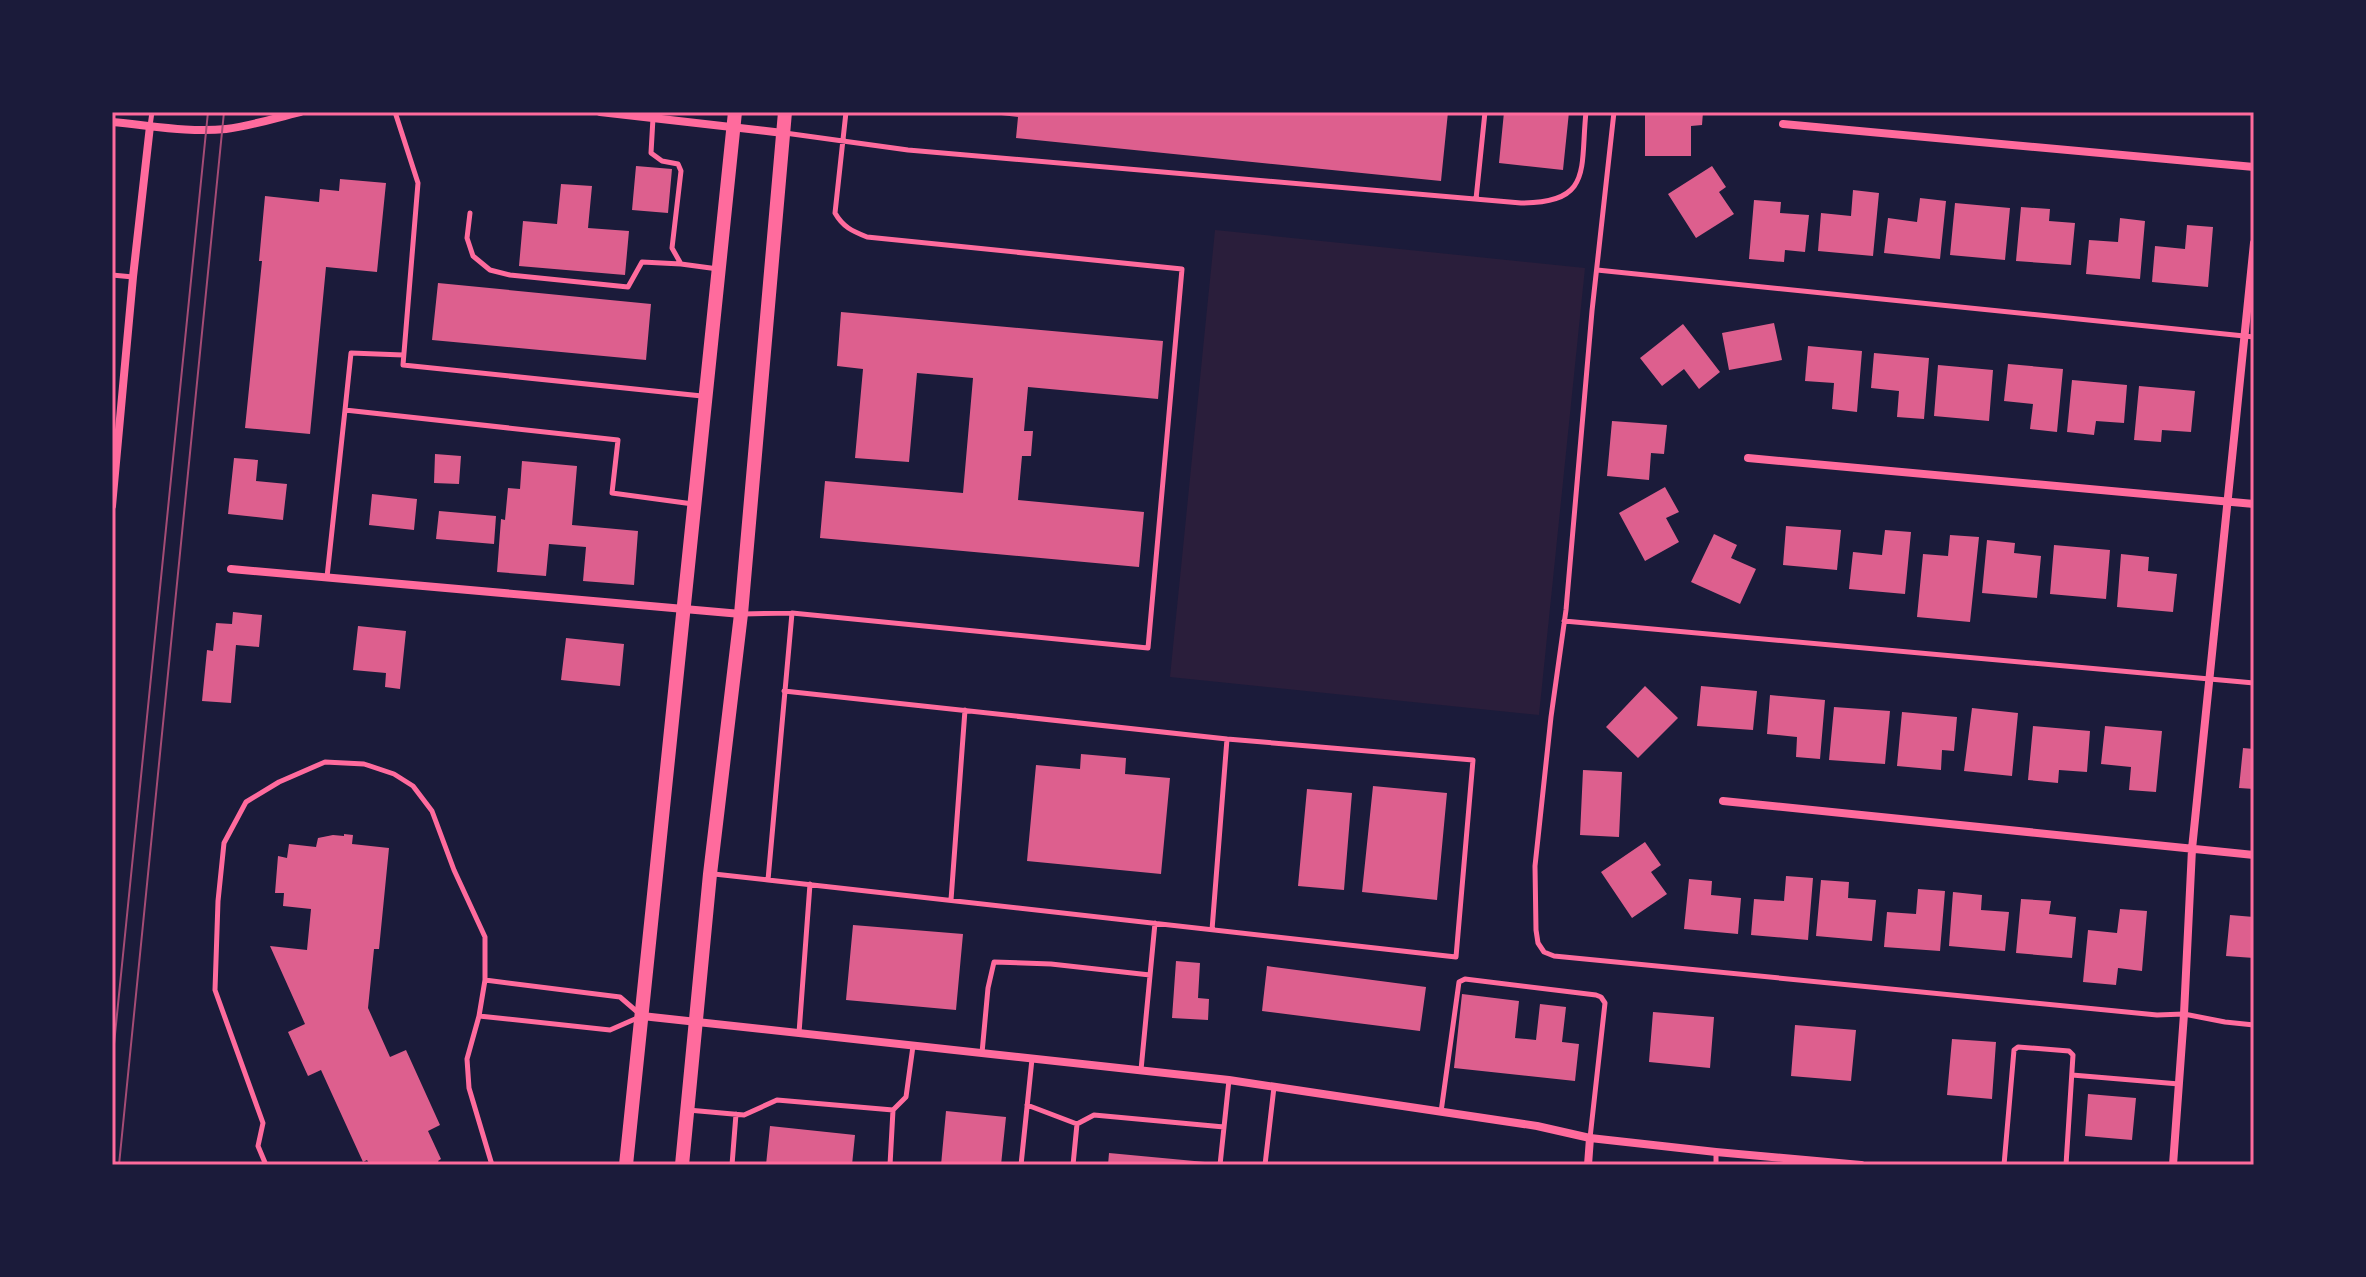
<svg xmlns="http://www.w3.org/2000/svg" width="2366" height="1277" font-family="'Asap Condensed',sans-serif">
	<rect width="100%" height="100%" fill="#1b1b3a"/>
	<path fill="#2a1e3b" d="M1215,230L1585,268L1539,715L1170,677Z"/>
	<path fill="#dd5f8e" d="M993,112H1448L1441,181L1016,138L1018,117L993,114Z
		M1504,112H1569L1563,170L1499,163Z
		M1645,112H1703L1702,125L1691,126V156H1645Z
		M636,166L672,169L668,213L632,210Z
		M1712,166L1726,187L1719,192L1734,214L1696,238L1668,194Z
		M340,179L386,183L377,272L326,267L310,434L245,428L262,261H259L265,196L319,202L320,189L339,191Z
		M561,184L592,186L588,228L629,231L625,275L519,266L523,221L557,224Z
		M1853,190L1879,193L1873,256L1818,251L1821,213L1851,216Z
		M1920,198L1946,201L1940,259L1884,253L1888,218L1917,222Z
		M1754,200L1781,202L1780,213L1809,215L1805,252L1785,250L1784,262L1749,259Z
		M1955,203L2010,208L2005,260L1950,255Z
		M2021,207L2050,209L2049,221L2075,223L2071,265L2016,261Z
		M2120,218L2145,221L2140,279L2086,274L2089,240L2118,242Z
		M2187,225L2213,227L2208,287L2152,282L2155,246L2185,249Z
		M438,283L651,304L646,360L432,340Z
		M841,312L1163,341L1158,399L1028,387L1024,431H1033L1031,456H1022L1018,500L1144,512L1139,567L820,538L825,481L963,493L973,378L917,373L909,462L855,458L863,369L837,366Z
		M1774,323L1782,360L1729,370L1722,333Z
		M1683,324L1720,372L1699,389L1684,369L1662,386L1640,358Z
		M1808,346L1862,351L1857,412L1832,409L1834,383L1805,381Z
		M1874,353L1929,358L1924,419L1897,417L1899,391L1871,388Z
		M2008,364L2063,369L2057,432L2030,429L2033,404L2004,401Z
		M1938,365L1993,370L1989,421L1934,416Z
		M2072,380L2127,385L2124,423L2096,421L2094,435L2067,432Z
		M2139,386L2195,391L2191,432L2162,430L2161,442L2134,440Z
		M1612,421L1667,425L1664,454L1651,453L1649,480L1607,476Z
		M435,454L461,456L459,484L434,483Z
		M234,458L258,460L256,481L287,484L283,520L228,514Z
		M522,461L577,466L572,525L638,531L634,585L583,581L586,547L549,544L546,576L497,572L501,519L505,520L508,488L520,489Z
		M1665,487L1679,512L1666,518L1679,542L1645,561L1619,513Z
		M372,494L417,499L414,530L369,525Z
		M439,511L496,516L494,544L436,539Z
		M1786,526L1841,530L1837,570L1783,565Z
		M1885,530L1911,532L1905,594L1849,589L1853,552L1882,555Z
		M1714,534L1737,545L1731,558L1756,569L1740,604L1691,582Z
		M1950,535L1979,537L1970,622L1917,617L1923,554L1948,556Z
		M1987,540L2015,543L2014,553L2041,556L2037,598L1982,593Z
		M2054,545L2110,550L2106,599L2050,594Z
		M2121,554L2149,557L2148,571L2177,574L2173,612L2117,607Z
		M233,612L262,615L259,647L236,645L231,703L202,701L207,650L213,651L216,623L232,624Z
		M358,626L406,631L400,689L385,687L386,673L353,670Z
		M566,638L624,644L620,686L561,680Z
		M1645,686L1678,718L1638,758L1606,727Z
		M1701,686L1757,691L1753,730L1697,726Z
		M1770,695L1825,700L1820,759L1796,757L1797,737L1767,734Z
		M1834,707L1890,711L1885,764L1829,760Z
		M1972,708L2018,713L2012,776L1964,771Z
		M1902,712L1957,717L1954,751L1942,750L1941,770L1897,766Z
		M2033,726L2090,731L2087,772L2059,770L2058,783L2028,780Z
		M2105,726L2162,731L2156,792L2129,790L2131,767L2101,764Z
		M2243,748L2254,749V789L2239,788Z
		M1081,754L1126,758L1125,774L1170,778L1161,874L1027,861L1036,765L1080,769Z
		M1583,770L1622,772L1619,837L1580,835Z
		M1373,786L1447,793L1437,900L1362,892Z
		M1307,789L1352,793L1344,890L1298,886Z
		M344,834L353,835L352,844L389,848L379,949H374L368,1008L390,1057L406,1050L440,1125L428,1131L441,1159L438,1161L440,1165H370L367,1160L363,1162L321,1070L308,1076L288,1032L305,1024L270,946L307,950L311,909L283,906L284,893H275L278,856L287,858L289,844L316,847L318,838L333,835L344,836Z
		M1645,842L1661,865L1651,872L1667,894L1632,918L1601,872Z
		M1786,876L1813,878L1808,940L1751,935L1754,899L1784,901Z
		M1689,879L1712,881L1711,895L1741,898L1738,934L1684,929Z
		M1821,880L1849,882L1848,898L1876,900L1872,941L1816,936Z
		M1918,889L1945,891L1940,951L1884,947L1887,912L1916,914Z
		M1953,892L1982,895L1981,910L2009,912L2005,951L1949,946Z
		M2021,899L2051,901L2049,914L2076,917L2072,958L2016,953Z
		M2120,909L2147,911L2142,971L2118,968L2116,985L2083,982L2088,930L2117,933Z
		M2230,915L2254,917V958L2226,956Z
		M853,925L963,934L956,1010L846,1000Z
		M1176,961L1200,963L1198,998L1209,999L1208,1020L1172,1018Z
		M1267,966L1426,987L1420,1031L1262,1011Z
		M1462,994L1519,1001L1515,1038L1536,1040L1540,1004L1566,1007L1562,1042L1579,1044L1575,1081L1454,1068Z
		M1653,1012L1714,1017L1710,1068L1649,1062Z
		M1795,1025L1856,1030L1851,1081L1791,1076Z
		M1952,1039L1996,1042L1992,1099L1947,1095Z
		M2088,1094L2136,1098L2132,1140L2085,1136Z
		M946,1111L1006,1117L1001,1165H941Z
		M770,1126L855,1135L852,1165H766Z
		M1109,1153L1205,1162V1165H1108Z"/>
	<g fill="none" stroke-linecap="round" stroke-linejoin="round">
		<path stroke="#ff6b9d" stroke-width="5" d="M395,112L418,183L403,365L702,396
			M1614,112L1592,311L1566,610L1551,717L1535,866L1536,930L1538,943L1544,952L1554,956L2157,1015L2184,1014L2225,1022L2254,1025
			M653,118L651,153L662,161L678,164L681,171L672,248L681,264L718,269
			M150,126L152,112
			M785,133L908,150L1521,203C1593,203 1580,169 1586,112
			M1476,199L1485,112
			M470,213L467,238L473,256L490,270L510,275L628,287L642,262L681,264
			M1597,270L2254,337
			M112,275L133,277
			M403,355L351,353L345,410L618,440L612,493L693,504
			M327,577L345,410
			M743,614L792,613L1148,648L1182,269L867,237C852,231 843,227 835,213L846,112
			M1564,621L2254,683
			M784,691L1227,739
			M714,874L768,880L792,613
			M768,880L1456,957L1473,760L1227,739L1212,930
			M951,900L965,710
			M479,1016L610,1030L642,1016L620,997L485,980
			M799,1033L810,884
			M982,1053L988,988L994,962L1051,964L1150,975
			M1141,1070L1155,923
			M2072,1075L2179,1084
			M1027,1105L1077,1124
			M688,1110L744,1115L777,1100L893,1110L906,1097L913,1046
			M1441,1112L1459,982L1465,979L1596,995L1601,997L1605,1003L1590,1138
			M1716,1152V1165
			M266,1165L258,1146L263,1123L215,990L218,901L224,843L246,802L279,782L325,762L364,764L394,774L413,786L432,811L454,870L485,937V980L479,1016L467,1059L469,1088L492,1165
			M732,1165L736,1114
			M890,1165L893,1110
			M1021,1165L1032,1059
			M1073,1165L1077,1124L1094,1115L1224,1127
			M1220,1165L1229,1080
			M1265,1165L1274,1087
			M2004,1165L2014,1050L2018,1047L2069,1051L2073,1055L2066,1165"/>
		<path stroke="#ff6b9d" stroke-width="8" d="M600,112L783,133
			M112,122C149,125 188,133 226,129C251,126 275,118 300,112
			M1783,124L2254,167
			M1748,458L2254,504
			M112,506L133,277L150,126
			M231,569L741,614
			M1723,801L2254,855
			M642,1016L1229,1080L1537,1126L1590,1138L1716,1152L1861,1165
			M1588,1165L1590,1138
			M2173,1165L2184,1014L2192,849L2254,243"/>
		<path stroke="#ff6b9d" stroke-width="14" d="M626,1165L735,112
			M682,1165L710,874L741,614L785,112"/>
		<path stroke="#a44b75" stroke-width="2" d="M112,1064L208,112
			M119,1165L224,112"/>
	</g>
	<rect width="2366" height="1277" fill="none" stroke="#1b1b3a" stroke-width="228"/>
	<rect x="114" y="114" width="2138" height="1049" fill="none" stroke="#ff6b9d" stroke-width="3"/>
</svg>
